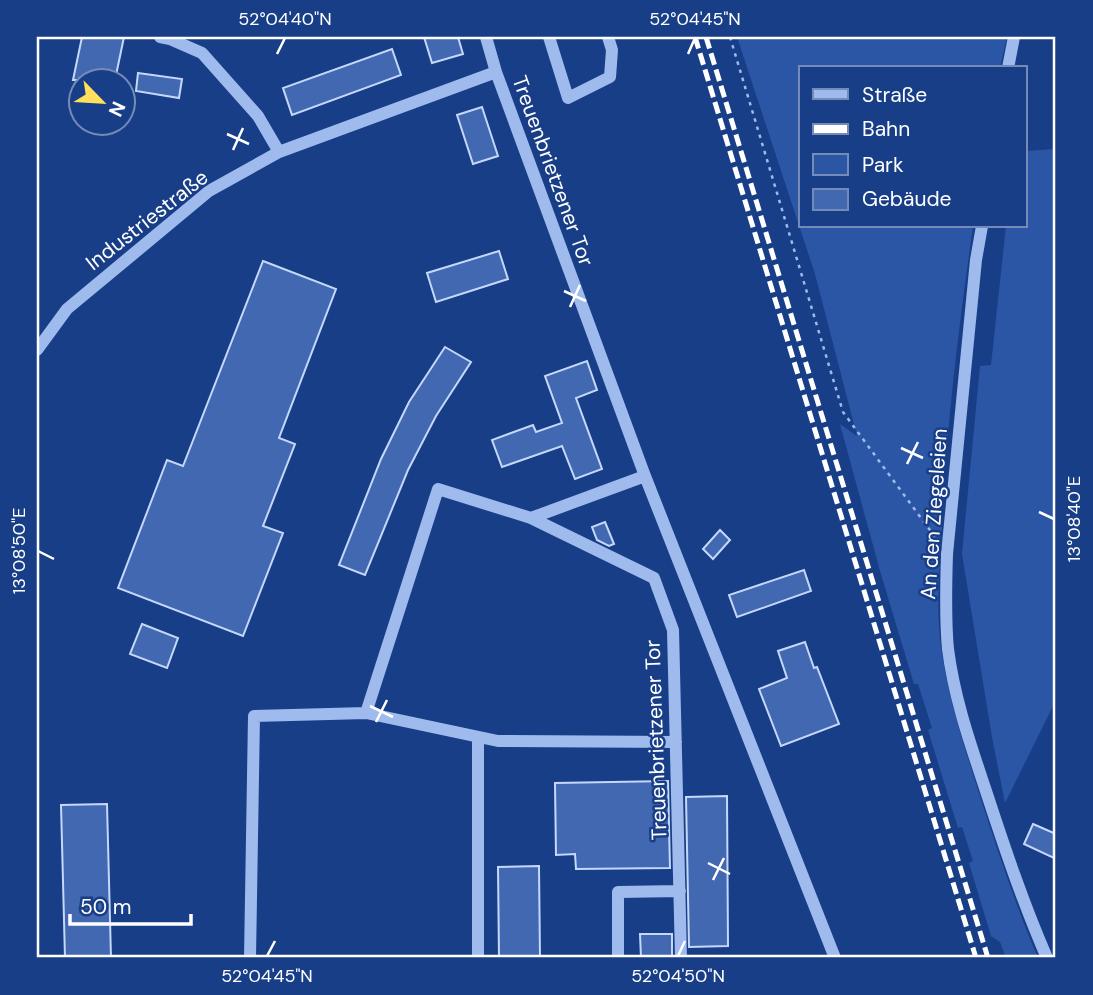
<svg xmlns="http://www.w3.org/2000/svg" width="1093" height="995" font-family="'DM Sans',sans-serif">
	<rect width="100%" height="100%" fill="#183e87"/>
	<path fill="#2b56a6" d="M737,37H1007L1000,68H801V226H973C959,326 946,426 942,527C940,564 936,602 940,639C946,692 963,742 979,793C997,849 1015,904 1038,958H1006L1000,942L991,936L969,863L973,861L962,827L958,828L928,730L932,728L918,684H914L880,571L840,424L857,436L815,274Z
		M1056,149V700L1005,803L992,737L962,554L980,366L991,365L1006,226H1025V151Z"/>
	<path fill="#4168b1" stroke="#c5d8fa" stroke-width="2" d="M82,37H124L115,80H73Z
		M424,37H458L463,54L432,63Z
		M392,49L401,75L292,115L283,88Z
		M138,73L182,79L179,98L136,91Z
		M482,107L498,156L473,164L457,115Z
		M499,251L508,279L436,302L427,273Z
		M263,261L336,289L279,438L295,444L263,526L283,533L243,636L118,588L167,460L183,466Z
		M445,347L471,362L436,416L408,470L365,575L339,565L381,459L409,402Z
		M587,361L597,390L576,398L602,469L575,479L562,446L502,467L492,440L533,425L536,432L562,423L545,376Z
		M605,522L614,544L609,546L597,540L592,527Z
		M720,530L730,540L713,559L703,549Z
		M804,570L811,591L737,617L729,595Z
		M142,624L178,638L167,668L130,654Z
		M805,642L814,668L817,667L839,724L781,746L759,689L787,678L778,651Z
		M668,781L670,868L576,869L575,854L556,855L555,783Z
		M727,796L728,946L689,947L686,797Z
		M107,804L111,958H65L61,805Z
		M1033,824L1056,834V859L1024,844Z
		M539,866L540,958H499L498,867Z
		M640,934H672V958H641Z"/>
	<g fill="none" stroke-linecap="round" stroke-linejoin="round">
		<path stroke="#9fbbed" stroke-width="2.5" stroke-dasharray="3.5 5" stroke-linecap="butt" d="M730,37L843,412L935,537"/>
		<path stroke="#9fbbed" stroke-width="12" d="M160,37L170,39L202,53L258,116L279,152
			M486,37L496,72L645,476L835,958
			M549,37L568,98L610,77L612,50L608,37
			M1008,68L1014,37
			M982,226L976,260L947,554C946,585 945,618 948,649C954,697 970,743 985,788C1004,846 1023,903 1047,958
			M37,350L67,309L209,191L279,152L496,72
			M531,518L645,476
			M366,713L438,489L531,518L654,578L673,630L681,958
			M478,737V958
			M250,958L254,716L366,713L498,741L676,742
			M618,958V892L680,891"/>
		<path stroke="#fff" stroke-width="5" stroke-dasharray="12 5" stroke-linecap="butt" d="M695,37L976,958
			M706,37L988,958"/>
	</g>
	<path fill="none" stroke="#fff" stroke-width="2.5" d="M277,54L285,38M688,54L695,38M227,134L249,144M233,150L243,128M564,291L586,301M570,307L580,285M901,448L923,458M907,464L918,442M1039,512L1054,519M38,551L54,559M370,706L393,717M376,722L387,700M708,863L730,874M713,880L724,858M267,956L275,941M678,956L685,941"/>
	<g text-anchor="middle" stroke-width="5" stroke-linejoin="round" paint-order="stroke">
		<g font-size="21" fill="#fff" stroke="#183e87">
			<text transform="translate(553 171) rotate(70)" y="7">Treuenbrietzener Tor</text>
			<text transform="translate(147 220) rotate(-38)" y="7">Industriestraße</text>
			<text transform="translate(934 514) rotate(-86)" y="7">An den Ziegeleien</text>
			<text transform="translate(656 740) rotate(-92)" y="7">Treuenbrietzener Tor</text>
		</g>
	</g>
	<rect width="1093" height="995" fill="none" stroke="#183e87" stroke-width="77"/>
	<rect x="799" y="66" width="228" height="161" fill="#183e87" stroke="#748bb7" stroke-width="2"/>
	<rect x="813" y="89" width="35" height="10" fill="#9fbbed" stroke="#748bb7" stroke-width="2"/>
	<text x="862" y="102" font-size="21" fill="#ffffff">Straße</text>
	<rect x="813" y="124" width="35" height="10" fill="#ffffff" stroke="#748bb7" stroke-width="2"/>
	<text x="862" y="136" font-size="21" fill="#ffffff">Bahn</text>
	<rect x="813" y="154" width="35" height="21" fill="#2b56a6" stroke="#748bb7" stroke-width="2"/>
	<text x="862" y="172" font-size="21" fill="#ffffff">Park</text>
	<rect x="813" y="189" width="35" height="21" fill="#4168b1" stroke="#748bb7" stroke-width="2"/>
	<text x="862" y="206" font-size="21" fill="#ffffff">Gebäude</text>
	<g transform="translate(102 102) rotate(115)"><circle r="33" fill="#183e87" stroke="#748bb7" stroke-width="2"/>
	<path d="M0-5L12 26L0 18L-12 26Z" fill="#ffdf5b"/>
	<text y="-10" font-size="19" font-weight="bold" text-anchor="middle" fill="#ffffff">N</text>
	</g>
	<path d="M70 914v10h121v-10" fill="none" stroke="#ffffff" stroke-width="3.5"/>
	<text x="80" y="914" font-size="21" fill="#ffffff" stroke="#183e87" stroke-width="5" paint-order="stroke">50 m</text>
	<rect x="38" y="38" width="1016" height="918" fill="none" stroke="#fff" stroke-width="2.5"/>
	<g font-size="18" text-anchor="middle" fill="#fff">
		<text x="285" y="25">52°04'40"N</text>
		<text x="695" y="25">52°04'45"N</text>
		<text transform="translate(1074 519) rotate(-90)" y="6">13°08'40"E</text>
		<text transform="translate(19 551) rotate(-90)" y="6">13°08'50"E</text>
		<text x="267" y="982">52°04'45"N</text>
		<text x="678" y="982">52°04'50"N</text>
	</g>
</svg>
